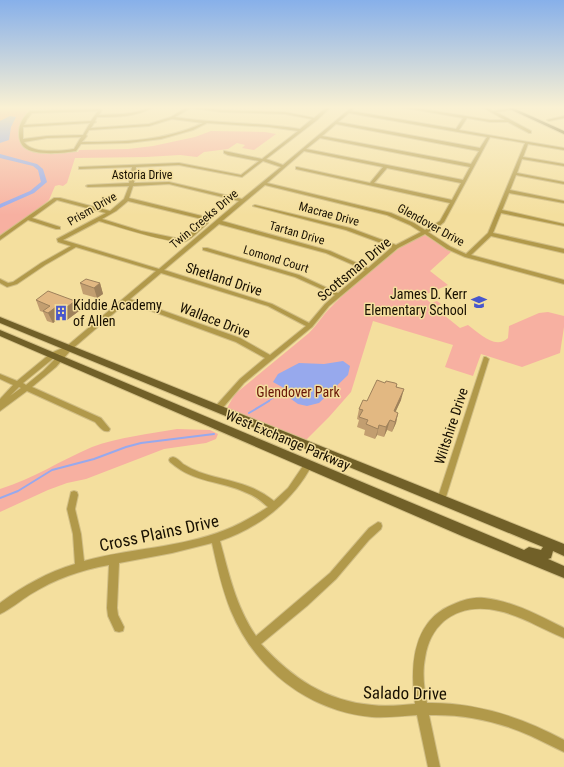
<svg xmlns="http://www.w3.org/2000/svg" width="564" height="767" font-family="'Roboto Condensed',sans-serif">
	<rect width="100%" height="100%" fill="#f4df9e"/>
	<path fill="#f7b0a1" d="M0,107H31C22,119 14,134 24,147C40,157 62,147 78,152L79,150L128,149L153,146L195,137L211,131L265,132L276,134L254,150L242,148L245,145L237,143L228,149L204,152L197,157L180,155L146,157L75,158L67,183L63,186L59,185L55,186L49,200L27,219L0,236Z
		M425,235L451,252L430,271L448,285L422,296L431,303L437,301L441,304L434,307L460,328L468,325C479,333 495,350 508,338L509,326L539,313L548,312L564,316V327L560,353L522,367L481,354L473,376L445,367L453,345L373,321L351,392L329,417L305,441L227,408L235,394L309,333C318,324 324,313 333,305C350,288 404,239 425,235Z
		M177,429L210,430L218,434L216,439L206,443L164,449L86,479L67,483L48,490L0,512V489C33,479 61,460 92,447C119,437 149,434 177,429Z"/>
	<path fill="#97a9ed" d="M10,116L16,117L11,127L9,140L0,143V121Z
		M343,361L350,366L348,375L319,403L307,406L298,404L291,399L282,387L273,382L278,374L299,363L324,364Z"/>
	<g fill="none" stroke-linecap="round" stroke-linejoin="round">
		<path stroke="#97a9ed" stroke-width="1.5" d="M267,402L285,390"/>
		<path stroke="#97a9ed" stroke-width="2" d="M249,413L269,401
			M0,498L18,491L52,470L94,459L126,447L141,443L214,434"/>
		<path fill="#97a9ed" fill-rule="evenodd" d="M0,154L37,164L43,169L47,182L34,193L0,208V204L30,191L41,182L38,170L33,166L0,158Z"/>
		<defs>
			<path id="minor" d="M150,107H154C137,117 117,117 97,117L95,121L96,122L94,123L91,128L149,124L171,117L187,107H202L221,110L285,112L314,118L327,107H331L317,120L266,159L283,165L352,107H355L351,111L456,129L463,118L400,107H410L490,120H505L482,107H486L493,111L518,107H529L496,112L531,131V133H529L508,122H490L467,118L459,130L564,148V150L528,144L523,157L564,164V166L522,159L517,173L564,182V184L516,175L510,190L564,201V203L509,193L502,210L564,224V226L501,213L493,233L564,249V253L491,236L471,255L564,280V284L465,257L447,249L425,234L398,248L329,306L312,327L244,383L220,411H214L213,409L240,379L265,358L236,342L127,302L71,350L56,367L32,387L101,418L110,429L109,431C103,433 99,426 95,422L27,391L0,411V399L13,385L0,379V374L17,381L51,353L67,346L156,271L76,247L45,265L17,284L7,287L0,283V279L8,283L13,282L41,263L71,246L58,242L57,239L106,213L57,200L32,218L60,227V229H56L28,220L0,240V236L54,198H60L110,211L124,199L129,186L88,187L86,186L88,185L129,183L132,167L80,169H79V167L179,163L241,175L259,161L228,155L224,153V151L262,159L298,131L269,127L207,123L193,130L161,139L128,143L81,144L76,151C64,153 34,156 24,147C20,143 19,138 19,133C19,124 23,117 30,111L100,109L102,110L99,115C116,114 134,115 150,107ZM191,108L221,112L285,114L312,119L300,129C259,122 217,124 175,117ZM98,111L91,121L24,125L27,119L32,113ZM349,113L487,137L480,148L338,122ZM172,119L203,123C165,141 124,142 82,142L87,136L86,135L89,130L149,126ZM90,123L83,135L47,136L23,139V127ZM336,124L479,151L471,164L322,136ZM81,137L74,149C61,151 31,154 24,142L47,138ZM490,137L525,143L488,233L466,254L451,247L428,232L437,228L444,222ZM320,138L470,167L463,180L306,149ZM304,151L383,167L370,183L297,167H296V169L450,203L440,221L425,230L414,223L391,213L267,183ZM263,161L281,167L242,199L169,182L134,183L136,167L179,165L242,177ZM387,168L461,183L452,200L374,183ZM169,184L239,201L159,269L63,240L99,221C113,225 176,246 186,241C193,238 202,228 208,223V222L206,217L129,198L133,186ZM265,185L387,215L410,225L421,232L396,245L350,228L255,205L253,206L346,230L392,247L368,268L330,251L222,221ZM128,201L202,219L203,222L183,239H180L141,231L102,219L116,211ZM219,224L326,253L365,270L338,293L299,275L207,248H203V250L295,277L335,295L325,304L309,323L272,304L164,270ZM161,273L268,306L306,326L270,355L240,338L130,299ZM60,354L43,371L26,385L23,383L55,357ZM19,387L21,388L10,396Z
				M564,116V118L549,121L547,120Z
				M484,357H486L489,359L445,500L444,503L441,504L438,503L437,500Z
				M173,457C177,458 180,461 183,464C188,467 194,470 199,472C227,482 249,481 274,501L288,488L305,463L308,462L311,463L312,465C293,501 259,528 220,541C229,574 236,607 256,636L330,573L369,528L378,522L381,523L382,526L381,529L369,540L336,579L307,606L261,644C292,678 326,701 372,705C387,707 401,705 415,704C410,666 412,620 454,604C463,600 473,597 484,598C512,601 538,615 564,628V638C542,629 522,616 499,611C462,602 431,619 425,658C422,673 424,689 427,703C476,702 521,717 564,740V752C553,747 542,741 531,736C498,721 464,714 429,715L440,767H428L417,715C402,716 387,718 372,717C308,711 255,669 231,611C222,589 217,566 212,543L172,553L119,563L117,608L118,615L124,627L123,631L119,632L115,631L108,616L107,608L109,565C81,570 55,579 31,594C21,600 11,609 0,614V603C23,586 48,572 75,564L73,534L67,509L71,492L74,491L77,492L78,495L75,509L81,534L84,561C130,548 180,548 225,530C240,524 254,516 268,507C261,501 255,496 247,493C220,480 195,484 170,462L169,460L170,458Z"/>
			<path id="major" d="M505,107H511L564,131V134Z
				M0,317L564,544V556L553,551L551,558L548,559L564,566V578L462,536L0,336V330L524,550L529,547L541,550L543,547L0,323Z"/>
		</defs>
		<use href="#minor" stroke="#d1be85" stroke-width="2"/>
		<use href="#major" stroke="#d1be85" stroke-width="2"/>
		<use href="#minor" fill="#b1994a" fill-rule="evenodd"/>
		<use href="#major" fill="#716028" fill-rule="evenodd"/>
	</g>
	<path fill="#c29e70" d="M80,283H100L103,294L97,298L83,294Z
		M36,300L75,301L79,311L67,320L60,318L53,323L47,321L43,312L40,311Z
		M385,383L397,384V387L401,400L395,412L398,413L396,423L392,432L387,430L384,437L377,435L375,439L364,435L365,430L357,427L359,420L357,419L359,409Z"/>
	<path fill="#9e815b" d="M100,283L103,294L97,298L94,288Z
		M75,301L79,311L67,320L63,310Z
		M56,307L60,318L53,323L48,313Z
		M404,389L401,400L391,422L394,411Z
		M398,413L396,423L392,432L395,422Z
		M390,420L387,430L384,437L386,427Z
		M379,425L377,435L375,439L378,429Z"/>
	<path fill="#e2b882" stroke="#9e815b" d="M86,279L100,283L94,288L80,283Z
		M48,291L75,301L63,310L56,307L48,313L43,311L50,306L36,300Z
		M377,380L385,383L386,381L395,383L397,384L396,387L404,389L394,411L398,413L395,422L390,420L386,427L379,425L378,429L366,424L368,420L359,417L363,410L359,409L363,400L367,401Z"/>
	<linearGradient id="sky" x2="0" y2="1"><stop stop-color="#87b0ea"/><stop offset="0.5" stop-color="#faf1d3"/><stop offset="1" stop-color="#faf1d3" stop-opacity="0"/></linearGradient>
	<rect width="564" height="215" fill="url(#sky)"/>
	<defs>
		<symbol id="school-bare" viewBox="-9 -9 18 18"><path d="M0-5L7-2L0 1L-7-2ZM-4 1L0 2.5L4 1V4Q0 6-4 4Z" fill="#4857cc" stroke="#f4df9e" stroke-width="2.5" paint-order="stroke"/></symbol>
		<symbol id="building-bare" viewBox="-9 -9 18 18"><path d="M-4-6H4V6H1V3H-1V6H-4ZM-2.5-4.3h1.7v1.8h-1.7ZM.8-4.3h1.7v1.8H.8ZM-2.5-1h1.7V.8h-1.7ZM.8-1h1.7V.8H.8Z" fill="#4857cc" stroke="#f4df9e" stroke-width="2.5" paint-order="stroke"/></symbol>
	</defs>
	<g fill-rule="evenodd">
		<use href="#school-bare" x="468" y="291" width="22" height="22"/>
		<use href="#building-bare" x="50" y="302" width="22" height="22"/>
	</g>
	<g text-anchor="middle" stroke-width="3" stroke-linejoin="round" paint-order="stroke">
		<g font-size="12" fill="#181000" stroke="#f4df9e">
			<text x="142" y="179">Astoria Drive</text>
			<text transform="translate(92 209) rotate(-30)" y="4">Prism Drive</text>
			<text transform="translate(329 214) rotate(15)" y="4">Macrae Drive</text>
			<text transform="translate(204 219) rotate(-40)" y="4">Twin Creeks Drive</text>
			<text transform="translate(431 225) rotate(29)" y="4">Glendover Drive</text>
			<text transform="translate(297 233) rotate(16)" y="4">Tartan Drive</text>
			<text transform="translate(276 259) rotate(17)" y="4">Lomond Court</text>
		</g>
		<g font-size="14" fill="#181000" stroke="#f4df9e">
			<text transform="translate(354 269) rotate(-40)" y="5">Scottsman Drive</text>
			<text transform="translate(224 279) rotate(18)" y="5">Shetland Drive</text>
			<text transform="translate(215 320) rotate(21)" y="5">Wallace Drive</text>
			<text transform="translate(451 426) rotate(-72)" y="5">Wiltshire Drive</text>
			<text transform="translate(288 440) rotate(23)" y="5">West Exchange Parkway</text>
		</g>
		<g font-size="14" fill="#181000" stroke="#f4df9e" text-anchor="end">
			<text x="467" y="299">James D. Kerr<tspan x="467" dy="16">Elementary School</tspan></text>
			<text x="73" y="310" text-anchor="start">Kiddie Academy<tspan x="73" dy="16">of Allen</tspan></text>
		</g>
		<g font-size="14" fill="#681607" stroke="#f4df9e">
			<text x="298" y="397">Glendover Park</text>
		</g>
		<g font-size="17" fill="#181000" stroke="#f4df9e">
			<text transform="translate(159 533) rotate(-12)" y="6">Cross Plains Drive</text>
			<text transform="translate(405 693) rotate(1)" y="6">Salado Drive</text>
		</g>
	</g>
</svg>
